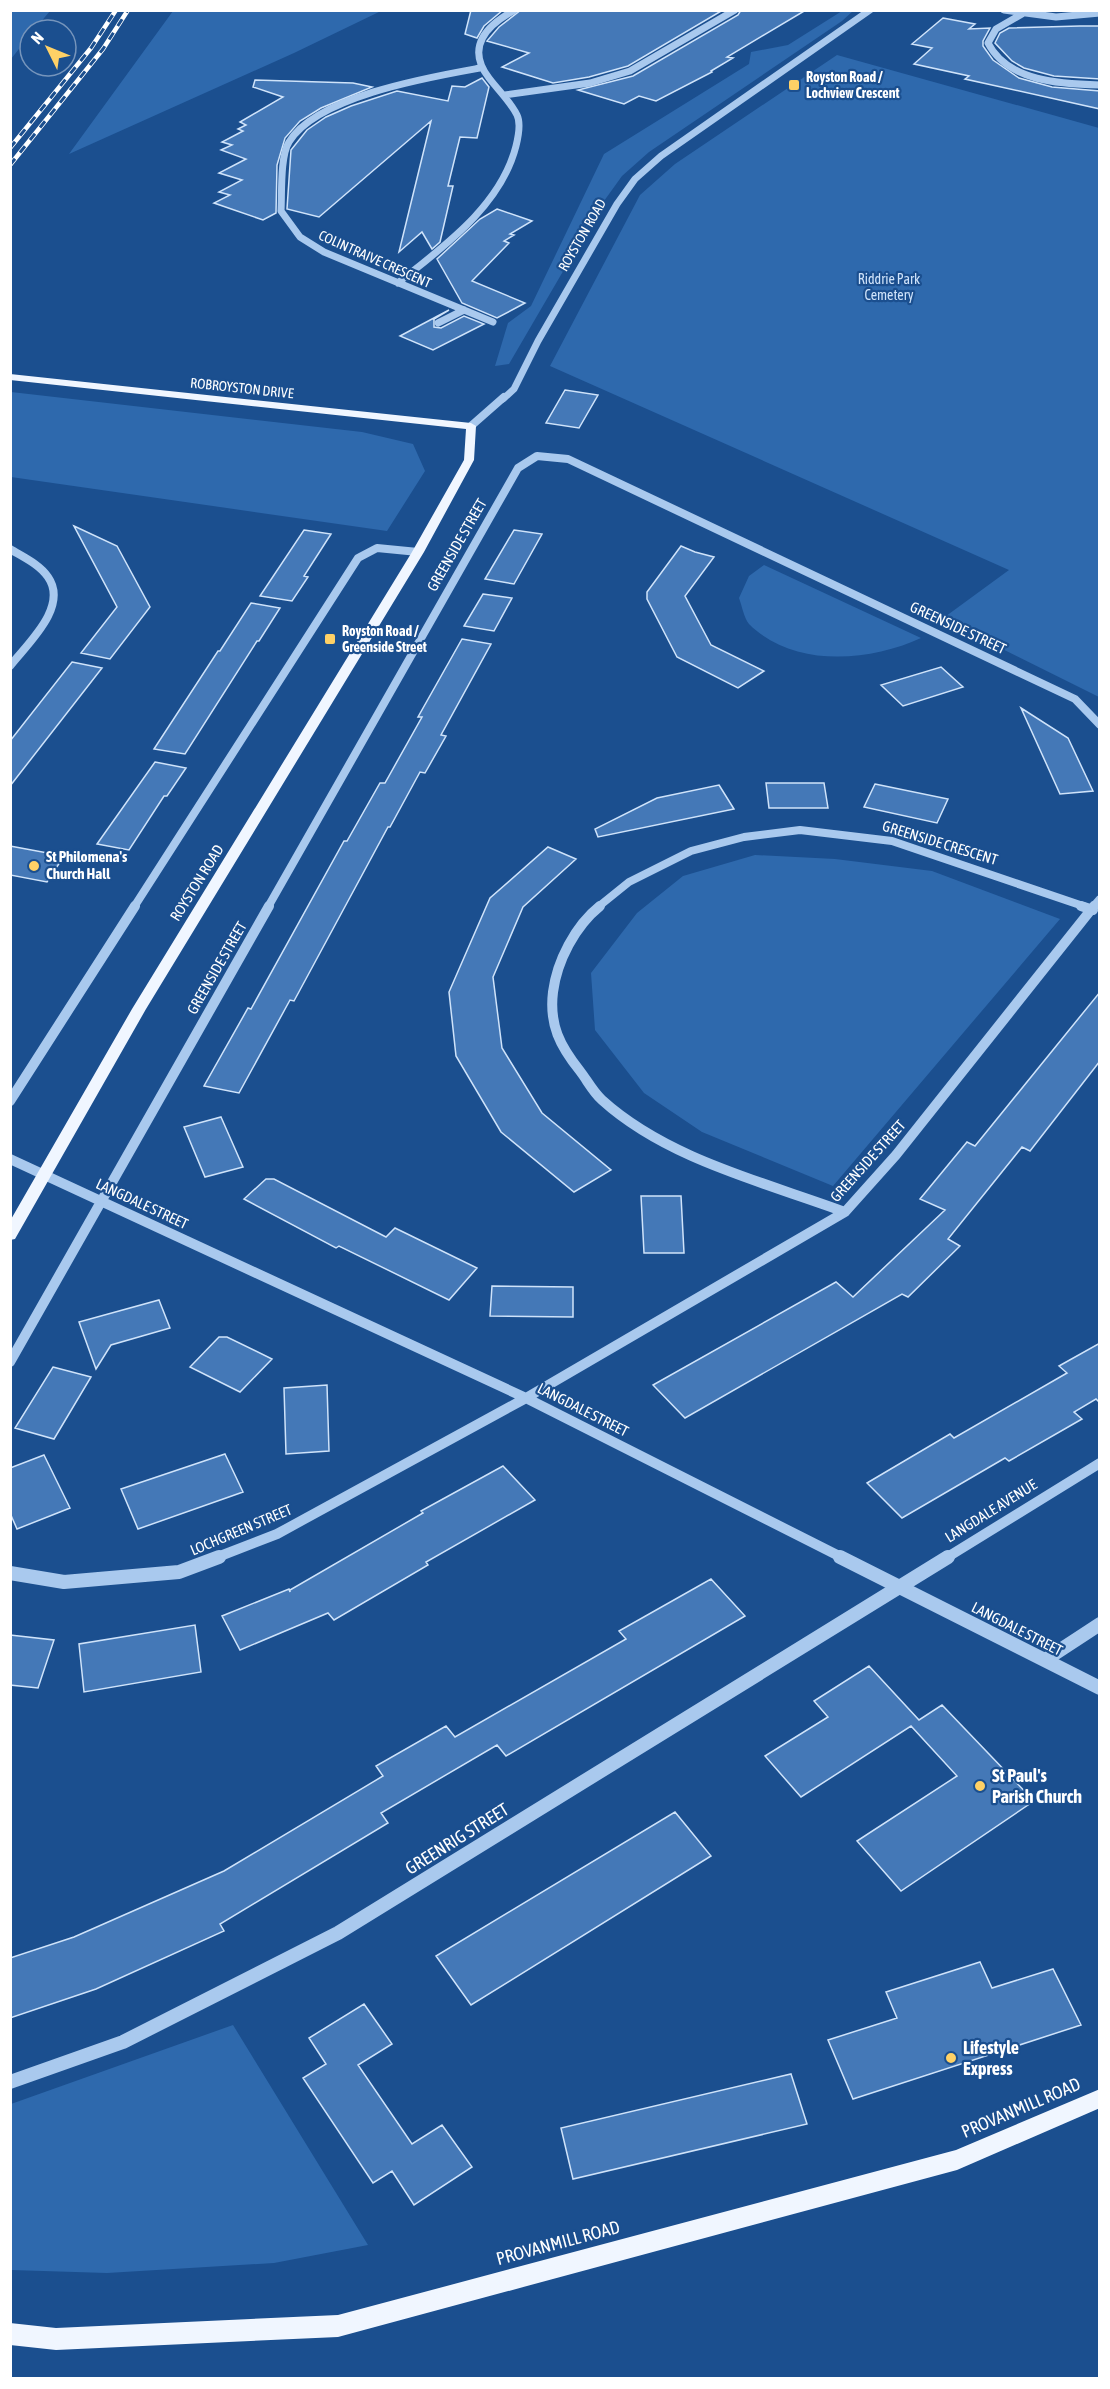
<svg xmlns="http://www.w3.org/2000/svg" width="1110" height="2389" font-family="'Asap Condensed',sans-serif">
	<rect width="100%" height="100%" fill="#1b4f8f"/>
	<path fill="#2e69ad" d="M11,10L50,11L34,30H30V35L11,59Z
		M173,11V10L381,11L294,53L69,154Z
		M842,11H853L842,21L649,152L622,176L604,201L509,364L495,366L508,323L531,306L604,154L749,64L751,52L788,45Z
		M837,55L1099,128V697L942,619L1009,570L550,366L640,195L675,164Z
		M11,392L362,432L413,444L425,471L387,531L11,477Z
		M764,565L921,638C869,662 793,668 749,624C744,618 742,606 739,598L749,576Z
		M755,855L835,859L932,871L1060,919L833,1186L702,1132L644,1093L595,1030L591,973L637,913L683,876Z
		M233,2025L368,2245L274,2263L107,2273L11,2270V2104Z"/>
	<path fill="#4478b7" stroke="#cfe3fa" stroke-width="1.5" d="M471,10H503L484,26L477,38L465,34Z
		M521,10H723L628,66L589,77L553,83L502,67L529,53L487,41L499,27Z
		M741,10H806L727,57L733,58L711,71L712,72L656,101L639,96L624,104L578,90L633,76L738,15Z
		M943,18L975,24L969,29L990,28L983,41V46L993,60L1019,78L1052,87L1100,91V109L965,79L969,76L914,64L932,48L912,44Z
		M1080,26H1100V79L1054,76L1024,68L1012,61L995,43L1000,33L1009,28Z
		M482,78L489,87L477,138L460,137L448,186H453L440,242L432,249L422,232L399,252L431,121L319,217L287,209L291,150L307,130L326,117L351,106L397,91L448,101L452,86L465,87Z
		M255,80L353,83L372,87L321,108L300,121L285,138L277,165L276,213L263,220L214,203L230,195L219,192L242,180L219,173L246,159L221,150L232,145L222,142L243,131L238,129L246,125L240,122L283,97L253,87Z
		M497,209L532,221L510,234L514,235L504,241L509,243L472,281L525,303L497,318L462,303L437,259L480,219Z
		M449,310L434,319V327L441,328L464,316L484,324L433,350L400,336Z
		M565,390L598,395L579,428L546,423Z
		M74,526L117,546L150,607L110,659L81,653L117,607Z
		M304,530L331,534L304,576L308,577L292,601L260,596Z
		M514,530L542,534L514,584L485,579Z
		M681,546L695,552L714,557L685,596L711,645L764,671L738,688L677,657L647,599V592Z
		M483,594L512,598L494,631L464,626Z
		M251,603L280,608L259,641H257L185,754L154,749L218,651H220Z
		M462,639L491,644L441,735L446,736L425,773L420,772L390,827H388L294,1001L290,1000L239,1093L204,1086L248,1008L251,1009L344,841H347L380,783H385L422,717H418Z
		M72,662L102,668L10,786V741Z
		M941,667L963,687L903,706L881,685Z
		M1021,708L1068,738L1093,791L1060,794Z
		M155,762L186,768L167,796H164L129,850L97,844Z
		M766,783H824L828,808H769Z
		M875,784L948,799L937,823L864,807Z
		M719,785L734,809L598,837L595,829L657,798Z
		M10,846L64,856L47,882L10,875Z
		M548,847L576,859L523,907L493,977L502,1048L542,1113L611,1170L574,1192L501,1132L456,1056L449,992L490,898Z
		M1100,992V1061L1030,1151L1022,1147L948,1239L960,1246L908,1297L902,1294L685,1418L653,1385L836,1282L853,1297L945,1210L920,1199L967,1142L975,1146Z
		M221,1117L243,1167L205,1177L184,1127Z
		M266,1179H274L386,1237L395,1228L477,1268L449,1300L339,1246L336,1248L244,1199Z
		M641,1196H681L684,1253H644Z
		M492,1286L573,1287V1317L490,1316Z
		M159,1300L170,1328L111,1345L96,1369L79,1322Z
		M219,1337H227L272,1359L240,1392L190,1367Z
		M1100,1343V1403L1096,1399L1074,1412L1082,1419L1009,1461L1005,1458L902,1518L867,1483L950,1434L954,1438L1067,1373L1059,1366Z
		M53,1367L91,1377L54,1439L15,1428Z
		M327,1385L329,1451L286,1454L284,1388Z
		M225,1454L243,1492L138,1529L121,1489Z
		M44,1455L70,1508L17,1529L10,1513V1468Z
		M503,1466L535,1500L426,1562L428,1565L334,1620L328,1613L240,1650L222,1616L289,1589L290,1592V1590L423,1513L421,1511Z
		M711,1579L745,1616L506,1756L497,1745L381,1813L388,1823L220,1924L224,1931L96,1989L10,2018V1958L74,1937L224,1871L383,1776L376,1766L446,1726L455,1737L626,1639L619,1631Z
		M195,1625L201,1672L84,1692L79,1644Z
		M10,1635L54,1640L38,1688L10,1685Z
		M869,1666L919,1720L942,1705L1034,1801L901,1891L857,1841L957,1776L911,1726L801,1797L765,1756L828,1717L814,1701Z
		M675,1812L711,1856L471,2005L436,1956Z
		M980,1962L992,1988L1053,1969L1081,2025L853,2099L828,2040L897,2018L886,1992Z
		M364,2004L392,2044L358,2065L412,2144L442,2125L472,2167L414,2205L392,2171L373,2183L303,2078L326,2064L309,2038Z
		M791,2074L807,2124L573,2179L561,2128Z"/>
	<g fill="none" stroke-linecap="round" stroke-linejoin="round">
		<path stroke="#a9c9ee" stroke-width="7" d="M1004,10L1056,17L1100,13
			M1022,14L996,29L988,43C1008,82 1061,84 1100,85
			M480,68C430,77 317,96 289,142C280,156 282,194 281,211L300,237L324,252L493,322
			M505,95L590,83L630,71L735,10
			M398,283C443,247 501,206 516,146C518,138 521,123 517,115C510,101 498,90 489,78C465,47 487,25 515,10
			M438,323L464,310
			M503,399L514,389L538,341L617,204L635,179L661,156L870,10"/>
		<path stroke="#a9c9ee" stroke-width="8" d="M471,426L504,397
			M10,549C23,557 39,564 48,577C69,607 27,644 10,666
			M134,907L358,558L377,548L418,552
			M268,907L518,468L537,456L568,459L1075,699L1100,725
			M598,907L629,882L691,851L744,837L800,830L892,841L1086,907
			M1093,907L1100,899"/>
		<path stroke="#a9c9ee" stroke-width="10" d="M600,906C575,926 557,961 553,992C549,1025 560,1046 580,1071C587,1080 593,1092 602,1100C667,1159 764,1182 845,1212
			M1081,906L1093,910
			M10,1101L135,906
			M10,1159L526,1398L843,1558
			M10,1362L269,906
			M215,1558L277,1534L526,1398L845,1212L896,1155L1094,906
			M946,1558L1100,1463"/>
		<path stroke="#a9c9ee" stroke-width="14" d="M840,1557L1100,1688
			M10,1573L64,1582L179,1572L219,1557
			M1045,1660L1100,1624
			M10,2082L123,2042L338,1933L948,1557"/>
		<path fill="#f0f6ff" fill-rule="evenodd" d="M10,374L471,423L476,426L474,460L424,552L146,1009L15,1239L10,1240V1221L132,1009L412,552L464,460L466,429L10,380Z
			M1100,2089V2108L957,2170L338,2337L56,2350L10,2345V2323L56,2328L338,2315L956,2150Z"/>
		<defs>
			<path id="rail" d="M10,148L91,48L116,10
				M10,165L103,49L128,10"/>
		</defs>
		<use href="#rail" stroke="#fff" stroke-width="4.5"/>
		<use href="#rail" stroke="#1b4f8f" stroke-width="3" stroke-dasharray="8" stroke-linecap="butt"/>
	</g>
	<g fill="#ffd166" stroke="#1b4f8f" stroke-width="2">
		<rect x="788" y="79" width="12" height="12" rx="3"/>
		<rect x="324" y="633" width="12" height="12" rx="3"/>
		<circle cx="34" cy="866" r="6"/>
		<circle cx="980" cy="1786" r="6"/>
		<circle cx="951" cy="2058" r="6"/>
	</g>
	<g text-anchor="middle" stroke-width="4.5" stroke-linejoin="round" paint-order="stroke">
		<g font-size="14" font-weight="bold" fill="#fff" stroke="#1b4f8f" text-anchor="start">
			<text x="806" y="82">Royston Road /<tspan x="806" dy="16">Lochview Crescent</tspan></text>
			<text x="342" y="636">Royston Road /<tspan x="342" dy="16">Greenside Street</tspan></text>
		</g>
		<g font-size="14" fill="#fff" stroke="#1b4f8f">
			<text transform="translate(582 235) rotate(-60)" y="5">ROYSTON ROAD</text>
			<text transform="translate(375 259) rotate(24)" y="5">COLINTRAIVE CRESCENT</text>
			<text transform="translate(242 388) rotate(6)" y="5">ROBROYSTON DRIVE</text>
		</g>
		<g font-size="14" fill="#cfe3fa" stroke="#1b4f8f">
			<text x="889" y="284">Riddrie Park<tspan x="889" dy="16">Cemetery</tspan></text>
		</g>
		<g font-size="15" fill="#fff" stroke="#1b4f8f">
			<text transform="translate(457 545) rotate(-60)" y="5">GREENSIDE STREET</text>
			<text transform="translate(958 628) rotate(25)" y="5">GREENSIDE STREET</text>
			<text transform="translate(940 843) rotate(17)" y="5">GREENSIDE CRESCENT</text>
			<text transform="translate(197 883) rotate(-58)" y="5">ROYSTON ROAD</text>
			<text transform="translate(217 968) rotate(-60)" y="5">GREENSIDE STREET</text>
			<text transform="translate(868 1161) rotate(-48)" y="5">GREENSIDE STREET</text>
			<text transform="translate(142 1204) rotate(25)" y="5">LANGDALE STREET</text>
			<text transform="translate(583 1410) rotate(27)" y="5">LANGDALE STREET</text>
			<text transform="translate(991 1511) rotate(-32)" y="5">LANGDALE AVENUE</text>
			<text transform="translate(241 1530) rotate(-23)" y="5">LOCHGREEN STREET</text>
			<text transform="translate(1017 1629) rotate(27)" y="5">LANGDALE STREET</text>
		</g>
		<g font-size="15" font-weight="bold" fill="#fff" stroke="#1b4f8f" text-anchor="start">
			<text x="46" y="862">St Philomena's<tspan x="46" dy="17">Church Hall</tspan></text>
		</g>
		<g font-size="18" font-weight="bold" fill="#fff" stroke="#1b4f8f" text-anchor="start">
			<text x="992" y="1782">St Paul's<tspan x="992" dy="21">Parish Church</tspan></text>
			<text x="963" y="2054">Lifestyle<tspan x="963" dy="21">Express</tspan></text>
		</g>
		<g font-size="18" fill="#fff" stroke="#1b4f8f">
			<text transform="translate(457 1839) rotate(-32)" y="6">GREENRIG STREET</text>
			<text transform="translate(1021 2108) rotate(-23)" y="6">PROVANMILL ROAD</text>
			<text transform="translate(558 2243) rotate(-15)" y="6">PROVANMILL ROAD</text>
		</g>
	</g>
	<rect width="1110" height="2389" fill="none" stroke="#ffffff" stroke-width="24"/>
	<g transform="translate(48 48) rotate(313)"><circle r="28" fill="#1b4f8f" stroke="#7695bc" stroke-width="1.5"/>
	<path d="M0-4.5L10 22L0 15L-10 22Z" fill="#ffd166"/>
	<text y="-9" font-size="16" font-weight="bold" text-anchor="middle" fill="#ffffff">N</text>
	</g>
</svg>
